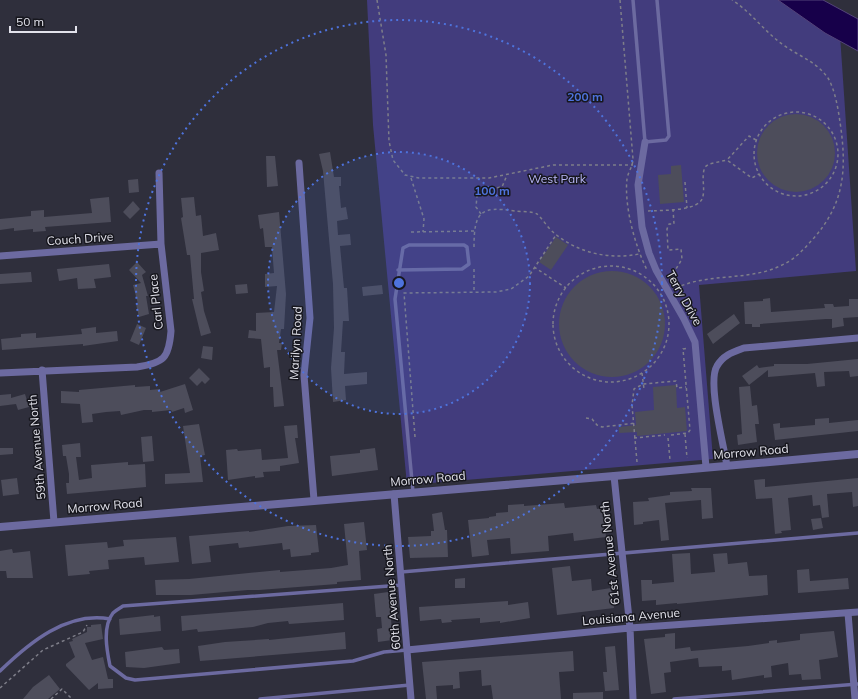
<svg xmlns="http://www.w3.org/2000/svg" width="858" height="699" font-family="Mulish,sans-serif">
	<rect width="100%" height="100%" fill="#2f2f3c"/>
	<path fill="#423c7d" d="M367,0H782L840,35L856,271L699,285L713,459L407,485L373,125Z"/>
	<path fill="#17004a" stroke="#54447a" d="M778,0H823L858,19V51L825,33Z"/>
	<path fill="#4d4d5b" d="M757 153a39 39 0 1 1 78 0a39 39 0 1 1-78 0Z
		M330,152L334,177H341V186H339L341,208L346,207L348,219L337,221L338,235L350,234L351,245L340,246L344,288H347L349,321H343L341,352H345L344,374L367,372V384L345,386L346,400L333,402L331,368L334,328L333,284L323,171L319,154Z
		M266,156H275L278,186L267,187Z
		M681,165L684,202L660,204L658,175L671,174V166Z
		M138,179L139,192L129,193L128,180Z
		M109,197L111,222L45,227L46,231L33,232V229L14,231V228L0,230V219L31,216V211L44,210V217L92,213L90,199Z
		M194,197L196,216L201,215L203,236L216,233L219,250L201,253V272L204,291L201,292L204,311L211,333L201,336L192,299H194L190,255H187L181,218L183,217L181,198Z
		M133,201L140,209L130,219L123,212Z
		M279,212L286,294L284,329H281L279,343H282L281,350H277L284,406L274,407L273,387H270V367L264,368L261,339L248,338L249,330L256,331V313L274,312L277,286L265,287V274L274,273L272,247H265L263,228L260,229L258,215Z
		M556,237L568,245L551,270L539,262Z
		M137,262L146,272L142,275L148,296H146L149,314L139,317L136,304H138L133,285L141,283L129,270Z
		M109,264L111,277L94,279L96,288L78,289L77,278L59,281L57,269Z
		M559 324a53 53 0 1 1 106 0a53 53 0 1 1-106 0Z
		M31,272L32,282L0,284V274Z
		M247,284L248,293L236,294L235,285Z
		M382,285L383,294L363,296L362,287Z
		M770,298L771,312L825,308L824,304H833L834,307L849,306V299H858V317L843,318L844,326L832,328V319H826L760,324V327H752V324H745L744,302L763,301V299Z
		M734,314L740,323L713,344L707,334Z
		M137,324L146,328L139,345L130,341Z
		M96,327V333L117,331L118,341L83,346V344L2,350L1,339L21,337V334L36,333V338L82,334L81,329Z
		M203,346L213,347L212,360L201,358Z
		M858,359V376L850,377L849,371L824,372L825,386L817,387L815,373L768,377V370L749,385L742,376L757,365L759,368L774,366V364H807Z
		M199,368L210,379L205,384L202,381L197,386L189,378Z
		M185,384L193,410L185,413L184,408L172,412L171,410L152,412V410H144L121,415L120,411L106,412L92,414L93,422L82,423L80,404L61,403V391L79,392V390L135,385V387L150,386V390L160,389V392Z
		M676,385L677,408L685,407L687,431L637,436V432L619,433V427L636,425L635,412L654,410L653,387Z
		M750,386L752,406L757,405L759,424H755L757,442L738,445L737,435L742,434L739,387Z
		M11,394V398L25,394L29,407L18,410L16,404L0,406V395Z
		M829,418V423L858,420V431L775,440L773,424L780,423V428L815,425V419Z
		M199,424L205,455L200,456L203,482L165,484V474L190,473L183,426Z
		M297,425L298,438H295L299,463L280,466V471L263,472L264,477L255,478V476L228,480L226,450L237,449L238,451L261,449L262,460L288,458L284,426Z
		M152,436L154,461L143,462L141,437Z
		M80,443L81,457H76L79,480L92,478L91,465L128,462V465L145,464L146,487L67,494L66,483H69V474L66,456H63L62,445Z
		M0,448H13V454L0,455Z
		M375,448L378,470L332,476L330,456L360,453V450Z
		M17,478L19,494L3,496L1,480Z
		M858,478V506L853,507L852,492L827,494L829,517L822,518L820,505L813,506L812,495L788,498L791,530L781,531L782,533L775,534L772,498L756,499L754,480L765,479V487Z
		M691,488H711L713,518L702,519L701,500L665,503L669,540L661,541L659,520L643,522V524L634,525L633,502L649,501L648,498L670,495V492L692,491Z
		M564,503L565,508L596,505L597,509L603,508L606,537L574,541L573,533L548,536L549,551L511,554L510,538L487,540L489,555L472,557L468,520L489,518V517L496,516V513L508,512V505L524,504V506Z
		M442,512L445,530H447L448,557L410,558L408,537L431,536V531H434L432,514Z
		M821,518L823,528L813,530L811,519Z
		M364,522L367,550L359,551L361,580L337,582V584L259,590H248L191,595H156L155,580L189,579L280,570V572L331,568L348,565L344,524Z
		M316,525L319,552L311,553V555L291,557L290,549L283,550L282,543L239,548L238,543L209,546L211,562L192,564L189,536L249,531V532L288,526Z
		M176,537L179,562L145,565L144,557L108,560L109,569L89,571L90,574L68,576L65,545L107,542L108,548L124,546L123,540Z
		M12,549L13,553L30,551L33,578H7L6,571H0V551Z
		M690,553L691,574L715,572L713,554L727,553L728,564L747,562L749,576L767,575L768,595L677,604V603L656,605V600L642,601L641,580H652V584L674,582L672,554Z
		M570,566L572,581L591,579L592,591L611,588L614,608L557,615L552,568Z
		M809,569L810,581L848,578L849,589L798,593L797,570Z
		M465,578V588H455V579Z
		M388,592L391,616L392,640L378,642L377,629L382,628L381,617H376L374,594Z
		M508,601V605L528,602L530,618L500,623V621L480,623V618L451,620L452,622L442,623L441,619L420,621L419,607Z
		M343,603L344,620L289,624L288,621L268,623L253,627L198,632L197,629L182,631L181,616Z
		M154,615V617L160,616L161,631L120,635L119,619Z
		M101,624L103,639L85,643L92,660L103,657L108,679H113V688L98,689V683L89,690L66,666V664L75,657L69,642L73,641L72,639L87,632V627H91V625Z
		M834,631L838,657L819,660L821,679L802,680L801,674L789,675L788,663L771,666L772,677L764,678V675L732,680L731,670L722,671V666L699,667L698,658L670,662L671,672L664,673L666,692L651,694L644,639L665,637V634L675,633V649L690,647L691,651L748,646L769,643V641L777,640V643L800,640V634Z
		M345,632L346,649L200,661L198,646L225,642L269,639V640Z
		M615,646L619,690L605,691L603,672H607L605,647Z
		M162,647L164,650L179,649L180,663L144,668L126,667L125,652Z
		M573,651L574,671L559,672L561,699H493L491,685L482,686L481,670L459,672L460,688L453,689V685L436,686L437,699H426L422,662Z
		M49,675L60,689L48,699H23L33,687Z
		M603,692V699H573V693Z"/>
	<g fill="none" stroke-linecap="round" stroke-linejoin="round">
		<path stroke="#7e7e89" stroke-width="1.5" stroke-dasharray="3 3" stroke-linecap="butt" d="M377,0L386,55L389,141L393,160L405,175L419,178H489L553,165H633
			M620,0L633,159C633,166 628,172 627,179C624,206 635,246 647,270
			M754 154a42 42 0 1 1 84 0a42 42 0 1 1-84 0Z
			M756,140L749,136L727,160L752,178L759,174
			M411,178L424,219L423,232
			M685,182L687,208
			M648,211C661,210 701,212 703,196C705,187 701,176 705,167L709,164L727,160
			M481,214L476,207L477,196L485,190L502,187L507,175
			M411,232L474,231
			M474,247C474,211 481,206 515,211C521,212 532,211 537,214C541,217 548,228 553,232C577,253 609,260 639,254
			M553 324a58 58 0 1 1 116 0a58 58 0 1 1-116 0Z
			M534,267L566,288
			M474,269V291
			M670,279L682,259L681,249L668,250L667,229L669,224H674L673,209
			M676,288C710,272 751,282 784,264C795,259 804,249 812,240C845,204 847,169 840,122C838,108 835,90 828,78C816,61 798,56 782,44C764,31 751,12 732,0
			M642,373L644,389
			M586,418L592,419L597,425L602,427L636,423
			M685,434L687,458
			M671,435L688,433L690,430L683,349L688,348
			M415,437L404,293L496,292L511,289L529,276L556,235
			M634,438L665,435
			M668,438L670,460
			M637,462L632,405L634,389L643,384L676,381L677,388L686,387
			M0,688L43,650L83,632L87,625
			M51,699L62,689L72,699"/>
		<path stroke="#6c6aa0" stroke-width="3.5" d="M633,0L645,142L666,140L669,136L657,0
			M398,270L462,269L469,264L467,247L464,245H409L403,248L395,299L413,492
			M401,572L858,533
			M402,585L123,606C120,608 116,610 113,613C102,627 107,651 110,666L126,678L135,680L353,661L384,652L407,650
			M0,671C29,643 67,611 110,619
			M260,699L410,685
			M674,699L858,684"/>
		<path stroke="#6c6aa0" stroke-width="7" d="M645,142L638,185L642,227L649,253L656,270L684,319L695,342L706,467
			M299,163L310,318L304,375L314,500
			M0,256L161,244
			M42,370L54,522
			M0,373L137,367C164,363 169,358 171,331L161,244L159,173
			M727,466C724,446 707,382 717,366C723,355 733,352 744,348L858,338
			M614,476L630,628L633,699
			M394,494L411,699
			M848,613L855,699
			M407,650L630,628L858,612"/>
		<path stroke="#6c6aa0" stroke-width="8" d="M0,527L614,476L858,454"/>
	</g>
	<circle cx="399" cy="283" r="131" fill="#4e73dd" fill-opacity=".12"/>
	<g fill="none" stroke="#4e73dd" stroke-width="2" stroke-dasharray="2 4">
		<circle cx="399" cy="283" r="131"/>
		<circle cx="399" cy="283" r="263"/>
	</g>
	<g text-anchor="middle" stroke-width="3" stroke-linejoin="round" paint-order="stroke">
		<g font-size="12" fill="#b9b7f8" stroke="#17171e">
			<text x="557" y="183">West Park</text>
		</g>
		<g font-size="12" fill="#e2e2eb" stroke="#17171e">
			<text transform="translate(80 239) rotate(-4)" y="4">Couch Drive</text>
			<text transform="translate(684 298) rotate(61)" y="4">Terry Drive</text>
			<text transform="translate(156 302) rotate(-96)" y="4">Carl Place</text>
			<text transform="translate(296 343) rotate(-87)" y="4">Marilyn Road</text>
			<text transform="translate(37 447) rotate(-95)" y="4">59th Avenue North</text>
			<text transform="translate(751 452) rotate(-5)" y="4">Morrow Road</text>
			<text transform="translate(428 479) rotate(-5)" y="4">Morrow Road</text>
			<text transform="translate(105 506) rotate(-5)" y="4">Morrow Road</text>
			<text transform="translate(610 553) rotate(-96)" y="4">61st Avenue North</text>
			<text transform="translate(392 597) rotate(-95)" y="4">60th Avenue North</text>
			<text transform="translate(631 617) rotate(-5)" y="4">Louisiana Avenue</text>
		</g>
	</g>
	<circle cx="399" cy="283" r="6" fill="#4e73dd" stroke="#17171e" stroke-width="2"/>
	<g font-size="12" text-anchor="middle" font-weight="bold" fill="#4e73dd" stroke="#17171e" stroke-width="3" stroke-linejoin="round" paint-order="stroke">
		<text x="585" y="101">200 m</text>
		<text x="492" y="195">100 m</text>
	</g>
	<path d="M10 26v6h66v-6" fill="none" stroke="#e2e2eb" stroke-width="2"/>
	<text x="16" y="26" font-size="12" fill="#e2e2eb" stroke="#17171e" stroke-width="3" paint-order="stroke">50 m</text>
</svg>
